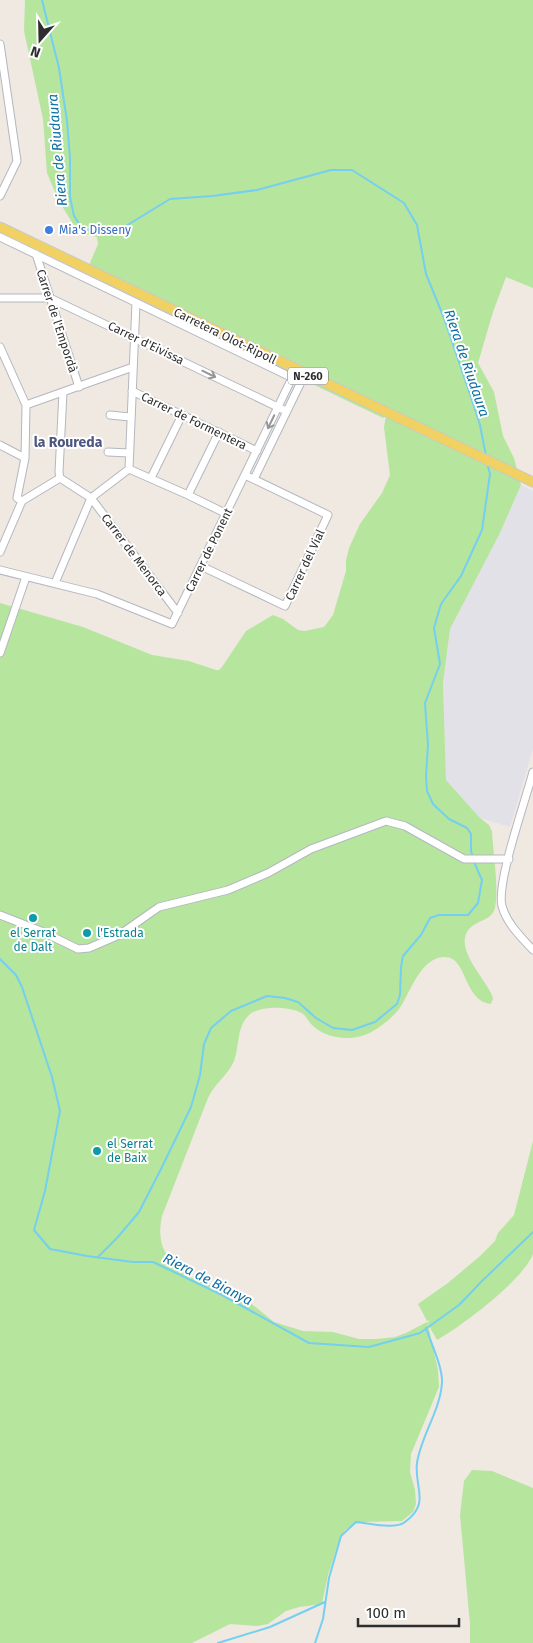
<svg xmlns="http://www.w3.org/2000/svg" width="533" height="1643" font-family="'Fira Sans',sans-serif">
	<rect width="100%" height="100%" fill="#efe9e1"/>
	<path fill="#e3e1e8" d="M521,485L533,491V749L510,827L480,818L446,780L443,683L450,629L499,535Z"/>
	<path fill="#b6e59e" d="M25,0H533V288L506,277L493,312L478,363L494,392L503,436L514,458L521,485L499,535L450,629L443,683L446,780L480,818L489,825L492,831C493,853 499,887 495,908C493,916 486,919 479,922C445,938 481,973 491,993L493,998L491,1004C463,1001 467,955 444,957C420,958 411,992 399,1009C392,1018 383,1025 373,1031C356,1042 328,1040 313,1026C309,1023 307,1017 303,1014C292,1006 259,1005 249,1015C236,1028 240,1045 234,1061C229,1074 214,1084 208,1098L162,1216C157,1239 162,1260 186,1268L184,1275L243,1297L274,1322L303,1331L333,1332L359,1339H377L395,1337L406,1333L427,1322L428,1323L429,1320L427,1321L418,1304L448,1283L480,1256L495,1241L498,1233L514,1215L533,1141V1254C523,1280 462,1326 437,1340L428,1324L438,1370L439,1387L411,1454L410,1472L415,1490L416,1504L413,1512L402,1521L362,1522L355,1524L345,1530L337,1547L328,1575L322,1604L299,1607L286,1611L268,1624L257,1626L230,1624L192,1643H0V603L83,627L152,655L189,661L216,670H219L222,667L246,631L273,615L283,619L298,630L305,631L324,627L333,615L346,571V560L349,548L360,524L382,493L390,475L384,427L386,416L383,418L85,275L98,244L97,237L85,234L73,224L59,201L47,173L43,119L24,31Z
		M472,1470L492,1471L533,1488V1643H470V1624L460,1515L464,1481Z"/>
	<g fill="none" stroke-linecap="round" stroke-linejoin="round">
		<path stroke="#75cff0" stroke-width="2" d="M42,0L59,68L67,121L70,158V197L74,216L81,227L98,233L121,229L170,199L212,196L257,190L331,170H352L404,203L417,225L426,274L444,318L471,397L480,425L486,456
			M473,858L471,851V834L467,828L449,819L433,804L427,791L426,776L428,745L425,703L440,664L434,628L441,604L461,576L482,530L490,474L487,463
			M0,959L16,975L22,987L52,1077L60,1111L45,1191L34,1230L50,1249L87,1256L133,1262H153L222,1295L309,1343L369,1347L420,1333L459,1305L482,1281L533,1232
			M98,1257L117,1238L139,1212L162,1167L191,1107L200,1075L204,1044L211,1028L231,1011L267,996L285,998L298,1002L316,1018L333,1028L352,1030L375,1022L397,1004L400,995L401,967L403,956L421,935L430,918L439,915H468L478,903L482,880L474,862
			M218,1643L270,1627L325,1602
			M315,1643L323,1619L329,1578L341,1536L356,1522C369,1523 395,1530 405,1522C431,1503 414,1488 417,1463C421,1436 440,1411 442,1383C443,1368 431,1343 426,1328"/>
		<defs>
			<path id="minor" d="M0,44L17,161L0,196
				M0,237L301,382
				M36,254L79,387
				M0,298H50L286,411
				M0,347L26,405L25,458L17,498L22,501L0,552
				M132,391L257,451
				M26,405L133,367
				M110,415L130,417
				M0,445L25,458
				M108,452L129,453
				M129,469L136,303
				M60,478L59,472L63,392
				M151,478L182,415
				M254,479L303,378
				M188,495L219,432
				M22,501L60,478L91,498L178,613
				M201,566L285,606L328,515L245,475
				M0,570L97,594L172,624L292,378
				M55,583L91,498L129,469L188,495L227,514
				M0,653L26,577
				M533,772C526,799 496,883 502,906C507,924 521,937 533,950
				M0,915L41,931L78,949L89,948L119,935L159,907L228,890L268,873L311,849L386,821L405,826L464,859H509"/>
			<path id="major" d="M0,227L533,482"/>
		</defs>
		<use href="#minor" stroke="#b4b7c1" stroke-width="9"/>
		<use href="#major" stroke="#c9c9c9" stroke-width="11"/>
		<use href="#minor" stroke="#fff" stroke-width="7"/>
		<use href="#major" stroke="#f2d163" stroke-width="9"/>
	</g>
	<defs><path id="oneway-shaft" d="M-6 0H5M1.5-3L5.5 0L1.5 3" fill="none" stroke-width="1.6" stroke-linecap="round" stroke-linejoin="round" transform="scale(1.25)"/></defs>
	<g stroke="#969696">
		<use href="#oneway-shaft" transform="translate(209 374) rotate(26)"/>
		<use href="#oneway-shaft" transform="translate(271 422) rotate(116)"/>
	</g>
	<circle fill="#3f7fe0" stroke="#fff" stroke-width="2" cx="49" cy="230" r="5"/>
	<g fill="#0f9aa8" stroke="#fff" stroke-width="2">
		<circle cx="33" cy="918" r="5"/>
		<circle cx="87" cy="933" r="5"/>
		<circle cx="97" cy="1151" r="5"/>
	</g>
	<g text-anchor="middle" stroke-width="4" stroke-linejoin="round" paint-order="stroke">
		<rect fill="#fff" stroke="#6d6d6d" stroke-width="1" x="288" y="367.5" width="40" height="17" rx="4"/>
		<g font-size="11" font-weight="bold" fill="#2e2e2e">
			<text x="308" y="380">N-260</text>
		</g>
		<g font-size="12" fill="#366cbe" stroke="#fff" text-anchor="start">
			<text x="59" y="234">Mia's Disseny</text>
		</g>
		<g font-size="12" fill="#2e2e2e" stroke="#fff">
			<text transform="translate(57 321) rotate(72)" y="4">Carrer de l'Empordà</text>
			<text transform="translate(225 336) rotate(26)" y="4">Carretera Olot-Ripoll</text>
			<text transform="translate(146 343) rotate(26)" y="4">Carrer d'Eivissa</text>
			<text transform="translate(194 421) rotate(26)" y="4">Carrer de Formentera</text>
			<text transform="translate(209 550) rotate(-64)" y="4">Carrer de Ponent</text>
			<text transform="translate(134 555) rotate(53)" y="4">Carrer de Menorca</text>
			<text transform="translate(305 565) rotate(-65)" y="4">Carrer del Vial</text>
		</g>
		<g font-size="12" fill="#0d838f" stroke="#fff" text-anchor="start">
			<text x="33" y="937" text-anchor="middle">el Serrat<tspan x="33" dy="14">de Dalt</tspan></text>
			<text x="97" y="937">l'Estrada</text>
			<text x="107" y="1148">el Serrat<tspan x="107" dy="14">de Baix</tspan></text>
		</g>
		<g font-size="14" font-style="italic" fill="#0d6fa3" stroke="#fff">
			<text transform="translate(57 150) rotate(-95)" y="5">Riera de Riudaura</text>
			<text transform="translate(467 363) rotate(71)" y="5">Riera de Riudaura</text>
			<text transform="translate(208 1279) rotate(27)" y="5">Riera de Bianya</text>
		</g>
		<g font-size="14" font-weight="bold" fill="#4d5680" stroke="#fff">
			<text x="68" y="447">la Roureda</text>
		</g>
	</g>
	<g transform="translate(40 40) rotate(200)" stroke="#ffffff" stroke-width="4" paint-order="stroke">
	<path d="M0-4L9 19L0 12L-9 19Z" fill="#2e2e2e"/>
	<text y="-8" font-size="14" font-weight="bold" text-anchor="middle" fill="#2e2e2e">N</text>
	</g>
	<path d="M358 1618v8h101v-8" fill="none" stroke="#2e2e2e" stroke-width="2.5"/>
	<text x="366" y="1618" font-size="15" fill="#2e2e2e" stroke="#ffffff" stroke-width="4" paint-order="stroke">100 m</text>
</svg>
